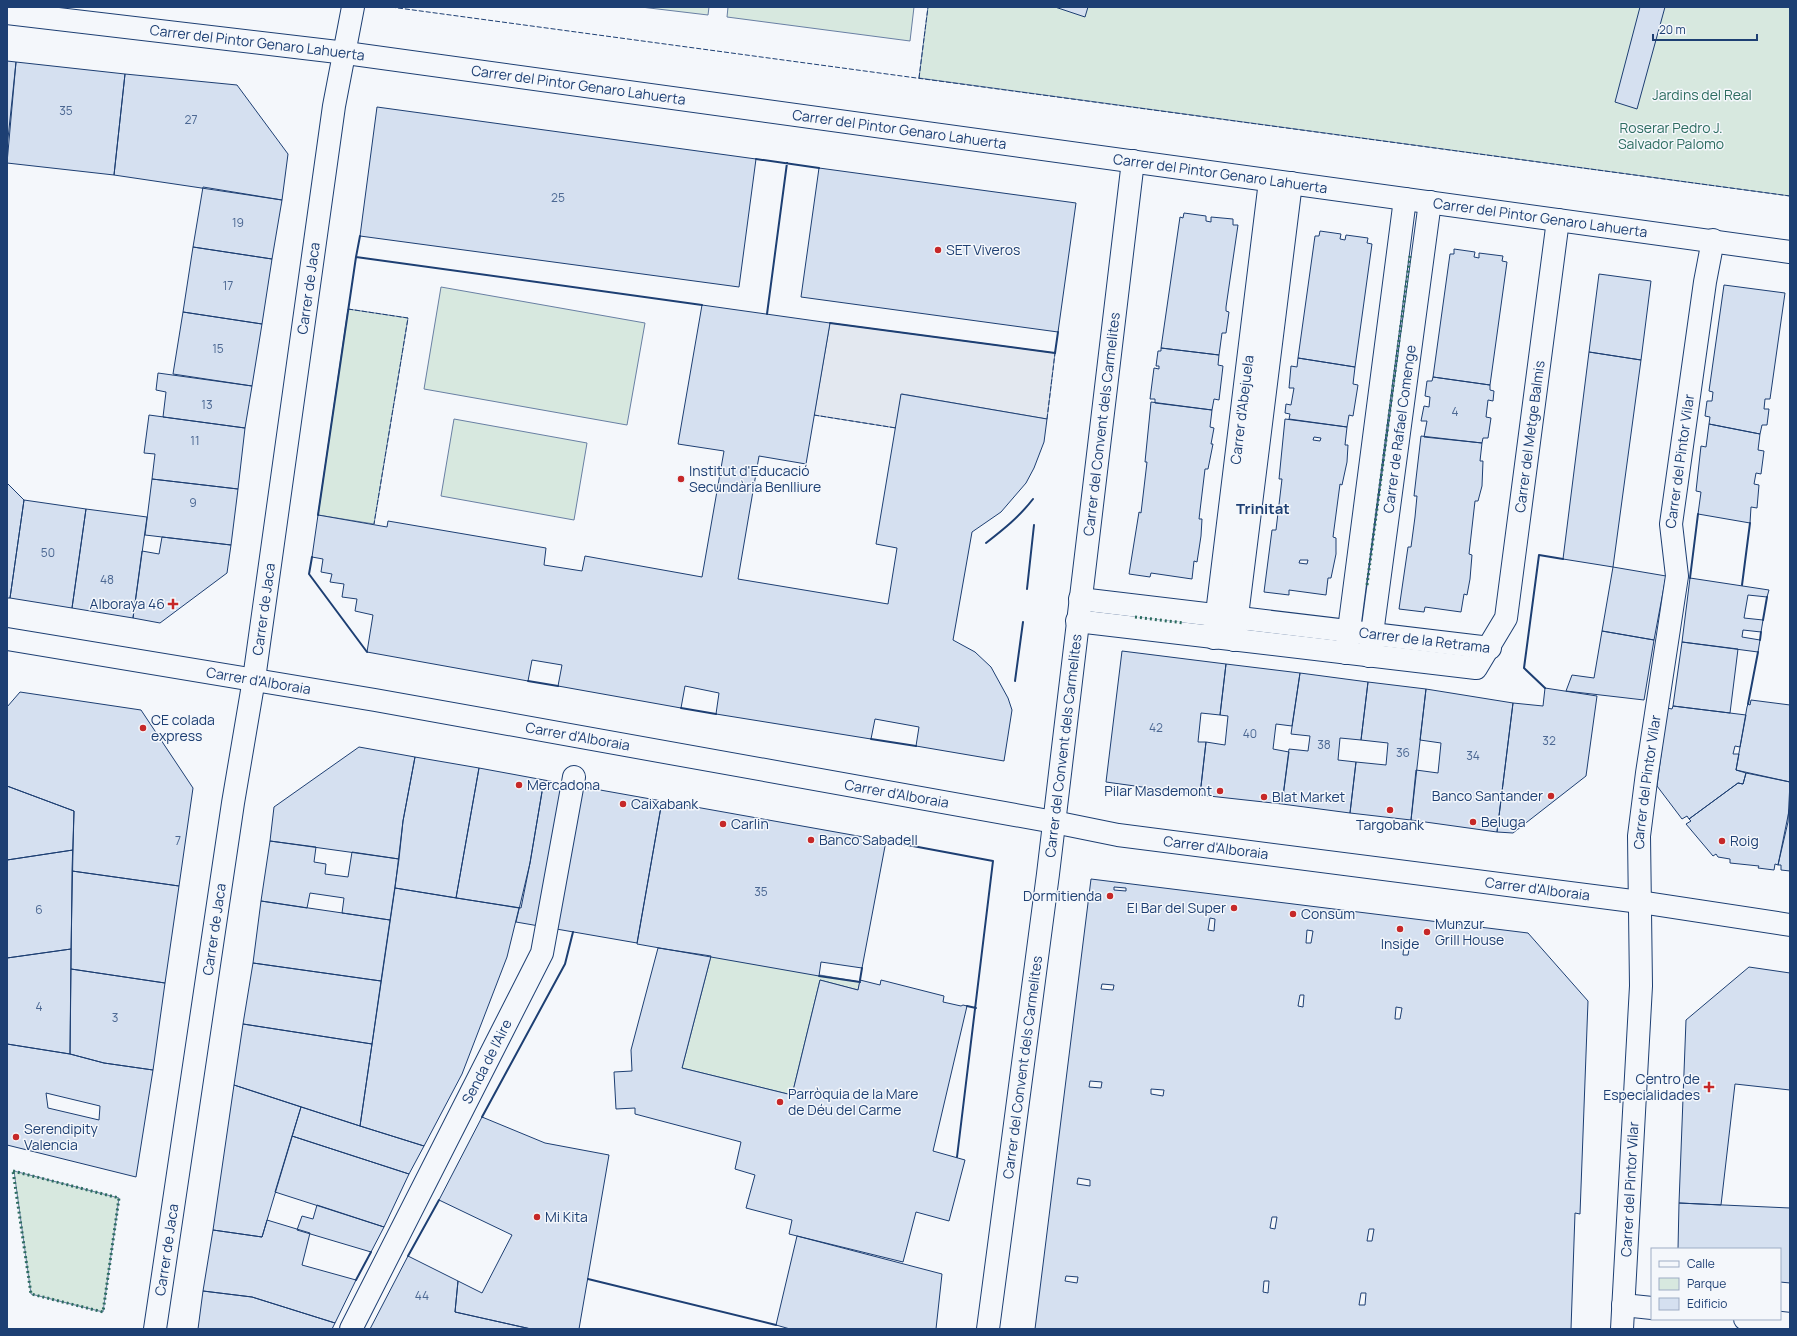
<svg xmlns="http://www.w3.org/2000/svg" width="1797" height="1336" font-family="Manrope,sans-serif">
	<rect width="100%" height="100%" fill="#f4f7fb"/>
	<path fill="#d7e8df" stroke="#687fa3" d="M641,7H709L708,15Z
		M728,7H914L910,41L727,17Z
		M928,7H1790V196L919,78Z
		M441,287L645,323L627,425L424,389Z
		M348,309L408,318L374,524L318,515Z
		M454,419L587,443L574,520L441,496Z
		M711,956L860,982L858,990L820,980L792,1095L682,1068Z
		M14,1171L119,1198L103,1312L31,1294Z"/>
	<path fill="#e3e8f0" stroke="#687fa3" d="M830,323L1055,353L1047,419L902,394L896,428L814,415Z"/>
	<path fill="#d5e0f0" stroke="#1d3f73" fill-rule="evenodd" d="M1055,7H1088L1085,17Z
		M1640,7H1665L1637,109L1615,102Z
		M7,61L16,62L7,148Z
		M16,62L125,74L114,175L7,163Z
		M125,74L237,85L288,154L282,200L114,175Z
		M377,107L756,159L739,287L360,236Z
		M819,168L1076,203L1058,332L801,297Z
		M203,187L282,200L272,259L193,247Z
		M1184,213L1206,216V221L1211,222V217L1233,219V225H1238L1226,307V311L1229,312L1226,333H1222L1219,355L1161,348L1180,217L1183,218Z
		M1320,231L1341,234L1340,239L1345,240L1346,235L1368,238L1367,243L1372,244L1355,367L1298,358L1315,236H1319Z
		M193,247L272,259L262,324L183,312Z
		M1454,249L1475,252L1474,257L1479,258V253L1503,256L1502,261L1507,262L1490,385L1433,377L1450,254H1454Z
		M1599,274L1651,281L1641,360L1589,352Z
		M1724,285L1785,293L1770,399H1765L1764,409H1769L1767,425H1762L1760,434L1709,424L1710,417L1705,416L1707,401H1712L1713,392L1709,391Z
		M702,305L830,323L806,464L759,456L738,579L888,604L897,548L876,544L901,394L1047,419L1044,442L1034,468L1026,483L1001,512L972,532L953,640L975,652L991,667L1008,698L1012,710L1004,761L916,746L919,727L875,719L871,739L716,714L719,693L685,686L681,708L558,686L562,665L532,660L528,681L367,652L373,615L355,611L357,599L342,597L344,584L330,582L332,574L321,572L323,559L312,557L318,515L387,527L388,521L546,548L544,565L582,571L585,556L702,577L724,451L678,444Z
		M183,312L262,324L252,386L173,374Z
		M1161,348L1219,355L1218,365L1223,366L1219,400L1214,399L1212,410L1155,403V399H1150L1154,368L1159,369V366H1156L1158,351H1161Z
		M1589,352L1641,360L1613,567L1563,559Z
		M1298,358L1355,367L1353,384L1358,385L1353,416L1349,415L1347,427L1289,419L1290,414L1285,413L1286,404L1291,405L1294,388H1289L1291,366L1297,367Z
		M158,373L252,386L245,428L163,417L166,392L156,390Z
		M1433,377L1490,385V390L1494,391L1493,401L1488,400L1486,417L1491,418L1488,438H1483L1482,443L1424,437L1427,421H1421L1424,406L1429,407L1430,397L1425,396L1427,381H1432Z
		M1151,402L1212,410L1210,427L1214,428L1211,444H1213L1208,469H1205L1199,519H1202L1201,536L1197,562L1194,561L1192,579L1151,573L1150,577L1129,574L1139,512L1141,513L1147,462H1145Z
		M149,415L245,428L238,489L152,479L155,454L144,453Z
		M1285,419L1347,427L1345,445H1348L1347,462L1342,485L1340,484L1333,537L1336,538V554L1331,578H1328L1326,595L1289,590V595L1264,592L1272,530H1276L1282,479H1279ZM1314,437L1321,438L1320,441L1313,440ZM1300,560H1308L1307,564L1299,563Z
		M1709,424L1760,434L1758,450L1764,451L1761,474L1756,473L1754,484L1759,485L1757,508L1751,507L1750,523L1698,514L1701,492L1696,491L1701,446L1706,447Z
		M1421,436L1482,443L1480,461H1483L1482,486L1478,501H1475L1469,554L1472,555L1470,579L1467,595L1464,594L1461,612L1425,607L1424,612L1399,609L1408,547H1411L1415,517L1417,496H1414Z
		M152,479L238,489L231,545L145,535Z
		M7,483L24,500L10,598H7Z
		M24,500L86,509L72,608L10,598Z
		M86,509L147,517L133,618L72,608Z
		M162,537L231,545L227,573L160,623L133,618L142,551L159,554Z
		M1613,567L1666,576L1654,640L1602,631Z
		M1690,578L1769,590L1767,597L1748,595L1744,618L1763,620L1761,632L1743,630L1742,637L1760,640L1758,652L1682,642Z
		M1602,631L1654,640L1644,700L1566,691L1572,675L1594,678Z
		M1682,642L1738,649L1730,713L1673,706Z
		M1122,651L1226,664L1220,715L1201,713L1198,742H1206L1200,795L1106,782Z
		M1226,664L1300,673L1292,726L1276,724L1273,749L1289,752L1282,804L1200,795L1206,742L1225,745L1228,716L1220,715Z
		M1300,673L1368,682L1361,740L1340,738L1338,760L1356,762L1350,813L1282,804L1289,749L1308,751L1310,736L1291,734Z
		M1368,682L1426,689L1411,820L1350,813L1356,762L1386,765L1388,743L1361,740Z
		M1545,688L1597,696L1586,776L1513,833L1497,832L1513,703L1543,706Z
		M1426,689L1513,703L1497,832L1411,820L1416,770L1438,773L1441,743L1420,740Z
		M20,692L141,710L193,788L179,886L72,871L74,811L7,786V707Z
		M1751,700L1790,705V782L1736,770L1747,707L1748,704L1750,705Z
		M1673,706L1746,715L1740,747L1735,746L1733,754H1739L1736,770L1746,773L1743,784L1738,783L1689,819L1687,816L1682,819L1657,786L1667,708L1672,709Z
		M359,747L415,757L403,821L399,859L270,841L274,807Z
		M415,757L479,768L456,898L395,888L403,821Z
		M479,768L544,780L530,863L521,908L456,898Z
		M1746,773L1790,782L1788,822L1778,865L1775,864L1774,870L1758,868L1759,866L1730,863V859L1718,857L1716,854L1713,856L1686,824L1691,821L1689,819L1738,783L1743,784Z
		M544,780L662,801L637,943L516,922L530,863Z
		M7,786L74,811L73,850L7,860Z
		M662,801L886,841L862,968L821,962L819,976L637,944Z
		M1790,806V871L1781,870V865H1778Z
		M270,841L316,847L314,862L326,864L325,874L348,877L352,852L399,859L390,920L342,913L344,898L310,893L307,908L261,901Z
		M73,850L71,949L7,958V860Z
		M72,871L179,886L165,983L71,969Z
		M1091,879L1528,933L1588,1001L1580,1214L1575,1213L1571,1329H1035ZM1114,887L1126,888V891L1114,890ZM1210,918L1215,919L1214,931L1208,930ZM1307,930L1313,931L1311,943H1306ZM1404,943H1410L1408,955H1403ZM1102,984L1114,985L1113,990L1101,989ZM1300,995H1304L1303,1007L1298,1006ZM1396,1007L1402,1008L1400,1019H1395ZM1090,1081L1102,1082L1101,1088L1089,1087ZM1151,1089L1164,1090L1163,1096L1151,1094ZM1078,1178L1090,1180V1186L1077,1184ZM1272,1217H1277L1275,1229L1270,1228ZM1369,1229H1374L1372,1241H1367ZM1066,1276L1078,1277L1077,1283L1065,1281ZM1264,1281H1269L1268,1293L1263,1292ZM1361,1293H1366L1365,1305H1359Z
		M395,888L519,908L507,957L462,1074L424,1146L360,1126Z
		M261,901L390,920L381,981L253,963Z
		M658,948L711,956L682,1068L792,1095L820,980L858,990L860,980L880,985L881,980L944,996L943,1002L961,1006L963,1005L967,1006L933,1151L965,1160L949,1221L916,1212L903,1262L789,1234L792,1220L746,1208L755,1175L735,1169L741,1142L635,1114V1108L616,1109L614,1072L632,1071L631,1050Z
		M71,949L70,1054L7,1044V958Z
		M253,963L381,981L372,1044L243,1024Z
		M1749,967L1790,973V1090L1735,1084L1721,1205L1679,1203L1686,1020Z
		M71,969L165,983L153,1070L104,1063L70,1054Z
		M243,1024L372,1044L360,1126L234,1085Z
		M7,1044L70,1054L104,1063L153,1070L136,1177L7,1145ZM46,1093L100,1106L99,1120L48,1108Z
		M234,1085L301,1107L262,1237L213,1230Z
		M301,1107L360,1126L424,1146L409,1174L292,1136Z
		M482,1117L545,1143L609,1155L579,1329H531L455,1312L458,1281L482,1293L512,1235L439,1200Z
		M292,1136L409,1174L384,1227L275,1192Z
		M1679,1203L1790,1208V1283L1780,1282V1249H1678Z
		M317,1205L384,1227L371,1252L297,1230L302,1216L313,1219Z
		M267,1220L310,1233L302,1265L356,1280L335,1323L252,1297L203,1291L213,1230L262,1237Z
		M797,1236L942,1274L936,1329H790L776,1325Z
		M408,1256L458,1281L455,1312L531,1329H370Z
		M203,1291L252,1297L335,1323L332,1329H198Z"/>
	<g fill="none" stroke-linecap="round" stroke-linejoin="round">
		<defs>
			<g id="street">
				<path id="s1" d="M7,13L346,53L1790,252"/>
				<path id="s2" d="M1080,599L1490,648"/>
				<path id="s3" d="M1077,621L1476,668L1506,618L1558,220"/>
				<path id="s4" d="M1214,638L1270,181"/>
				<path d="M1234,640L1291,183"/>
				<path d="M1346,653L1405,199"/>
				<path id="s5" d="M1369,656L1430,202"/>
				<path d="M1623,1305L1652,1308"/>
				<path d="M1745,1319L1790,1324"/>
				<path id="s6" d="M155,1329L233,803L254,679L334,106L353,7"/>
				<path id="s7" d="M351,1329L542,953L574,777"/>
				<path id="s8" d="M988,1329L1048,874L1133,161"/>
				<path id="s9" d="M1622,1329L1641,986L1639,836L1647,773L1677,576L1671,524L1705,282L1713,240"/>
			</g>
			<g id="secondary">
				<path id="s10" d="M7,639L375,700L1054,822L1118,835L1640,902L1790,925"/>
			</g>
		</defs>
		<use href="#street" stroke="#1d3f73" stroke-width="24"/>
		<use href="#secondary" stroke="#1d3f73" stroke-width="24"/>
		<use href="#street" stroke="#f4f7fb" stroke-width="22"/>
		<use href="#secondary" stroke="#f4f7fb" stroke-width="22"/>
		<path stroke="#2c6c60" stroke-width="3" stroke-dasharray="2 3" stroke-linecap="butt" d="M1367,585L1410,256
			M1135,617L1184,623
			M13,1171L119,1198L103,1312L31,1294Z"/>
		<path stroke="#1d3f73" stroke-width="1" stroke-dasharray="5 2" stroke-linecap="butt" d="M391,7L1790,196
			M919,78L928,7
			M348,309L408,318L374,524
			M814,415L896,428
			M1047,419L1055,353"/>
		<path stroke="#1d3f73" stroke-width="2" d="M756,159L819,168
			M356,257L360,236
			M767,314L787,163
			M830,323L1055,353L1058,332
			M318,515L356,257L702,305
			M986,543C1004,529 1019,517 1033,499
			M312,557L309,574L367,652
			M1690,578L1698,514
			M1742,585L1750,523
			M1027,589L1034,525
			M1763,620L1767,597
			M1760,640L1761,632
			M528,681L558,686
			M1015,681L1023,622
			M1545,688L1524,668L1539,555L1563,559
			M1748,704L1758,652
			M681,708L716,714
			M871,739L916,746
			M886,841L993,861L957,1157
			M819,976L860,982
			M860,980L862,968
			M967,1006L976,1008
			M482,1117L565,964L573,932
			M408,1256L439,1200
			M588,1279L776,1325
			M356,1280L371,1252"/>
	</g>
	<g fill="#c62828" stroke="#f4f7fb" stroke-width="1.5">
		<circle cx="938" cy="250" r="4"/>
		<circle cx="681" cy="479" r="4"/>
		<path d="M171 598h4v4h4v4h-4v4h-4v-4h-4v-4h4z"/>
		<circle cx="143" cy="728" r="4"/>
		<circle cx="519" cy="785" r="4"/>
		<circle cx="1220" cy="791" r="4"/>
		<circle cx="1551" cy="796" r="4"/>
		<circle cx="1264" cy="797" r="4"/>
		<circle cx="623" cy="804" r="4"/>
		<circle cx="1390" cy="810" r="4"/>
		<circle cx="1473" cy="822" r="4"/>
		<circle cx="723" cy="824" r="4"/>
		<circle cx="811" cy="840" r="4"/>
		<circle cx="1722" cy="841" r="4"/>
		<circle cx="1110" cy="896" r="4"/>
		<circle cx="1234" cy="908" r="4"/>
		<circle cx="1293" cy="914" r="4"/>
		<circle cx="1400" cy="929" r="4"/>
		<circle cx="1427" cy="932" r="4"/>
		<path d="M1707 1081h4v4h4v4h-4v4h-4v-4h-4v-4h4z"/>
		<circle cx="780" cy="1102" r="4"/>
		<circle cx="16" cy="1137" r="4"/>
		<circle cx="537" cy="1217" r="4"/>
	</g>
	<g text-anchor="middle" stroke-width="3" stroke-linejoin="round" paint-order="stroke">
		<g font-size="12" fill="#4b6792">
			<text x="66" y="115">35</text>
			<text x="191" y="124">27</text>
			<text x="558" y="202">25</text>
			<text x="238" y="227">19</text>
			<text x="228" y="290">17</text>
			<text x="218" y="353">15</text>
			<text x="207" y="409">13</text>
			<text x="1455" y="416">4</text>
			<text x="195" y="445">11</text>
			<text x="193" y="507">9</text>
			<text x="48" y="557">50</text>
			<text x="107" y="584">48</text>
			<text x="1156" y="732">42</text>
			<text x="1250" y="738">40</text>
			<text x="1549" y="745">32</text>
			<text x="1324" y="749">38</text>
			<text x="1403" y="757">36</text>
			<text x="1473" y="760">34</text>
			<text x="178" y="845">7</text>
			<text x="761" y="896">35</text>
			<text x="39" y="914">6</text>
			<text x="39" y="1011">4</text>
			<text x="115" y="1022">3</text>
			<text x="422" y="1300">44</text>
		</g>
		<g font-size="14" fill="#1d3f73" stroke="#f4f7fb">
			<text dy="5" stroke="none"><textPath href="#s1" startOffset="252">Carrer del Pintor Genaro Lahuerta</textPath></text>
			<text dy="5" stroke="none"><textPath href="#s1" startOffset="576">Carrer del Pintor Genaro Lahuerta</textPath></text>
			<text dy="5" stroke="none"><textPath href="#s1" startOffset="900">Carrer del Pintor Genaro Lahuerta</textPath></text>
			<text dy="5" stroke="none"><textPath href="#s1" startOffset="1224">Carrer del Pintor Genaro Lahuerta</textPath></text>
			<text dy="5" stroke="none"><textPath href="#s1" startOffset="1547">Carrer del Pintor Genaro Lahuerta</textPath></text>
			<text dy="5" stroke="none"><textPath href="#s6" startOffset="1052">Carrer de Jaca</textPath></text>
			<text dy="5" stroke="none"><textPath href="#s4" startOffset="230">Carrer d'Abejuela</textPath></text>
			<text dy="5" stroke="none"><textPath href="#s8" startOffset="912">Carrer del Convent dels Carmelites</textPath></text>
			<text dy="5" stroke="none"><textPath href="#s5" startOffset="229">Carrer de Rafael Comenge</textPath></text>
			<text dy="5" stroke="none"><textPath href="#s3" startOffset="643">Carrer del Metge Balmis</textPath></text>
			<text dy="5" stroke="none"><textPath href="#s9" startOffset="872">Carrer del Pintor Vilar</textPath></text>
			<text dy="5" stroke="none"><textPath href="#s6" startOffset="728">Carrer de Jaca</textPath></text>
			<text dy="5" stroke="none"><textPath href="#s2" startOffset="347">Carrer de la Retrama</textPath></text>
			<text dy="5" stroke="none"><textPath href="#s10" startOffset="255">Carrer d'Alboraia</textPath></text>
			<text dy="5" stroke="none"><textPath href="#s10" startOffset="579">Carrer d'Alboraia</textPath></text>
			<text dy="5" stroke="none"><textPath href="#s8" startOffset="588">Carrer del Convent dels Carmelites</textPath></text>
			<text dy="5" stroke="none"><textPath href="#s9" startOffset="548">Carrer del Pintor Vilar</textPath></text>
			<text dy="5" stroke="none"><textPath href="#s10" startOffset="903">Carrer d'Alboraia</textPath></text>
			<text dy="5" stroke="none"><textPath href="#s10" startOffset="1227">Carrer d'Alboraia</textPath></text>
			<text dy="5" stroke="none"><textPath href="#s10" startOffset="1551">Carrer d'Alboraia</textPath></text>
			<text dy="5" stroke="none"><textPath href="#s6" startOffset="404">Carrer de Jaca</textPath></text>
			<text dy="5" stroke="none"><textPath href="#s7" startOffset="300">Senda de l'Aire</textPath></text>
			<text dy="5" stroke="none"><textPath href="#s8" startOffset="264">Carrer del Convent dels Carmelites</textPath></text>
			<text dy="5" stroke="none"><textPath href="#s9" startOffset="140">Carrer del Pintor Vilar</textPath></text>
			<text dy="5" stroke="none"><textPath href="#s6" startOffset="80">Carrer de Jaca</textPath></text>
		</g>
		<g font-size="14" fill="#2c6c60" stroke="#f4f7fb">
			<text x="1702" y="100">Jardins del Real</text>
			<text x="1671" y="133">Roserar Pedro J.<tspan x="1671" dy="16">Salvador Palomo</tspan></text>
		</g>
		<g font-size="14" fill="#1d3f73" stroke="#f4f7fb" text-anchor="start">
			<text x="946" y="255">SET Viveros</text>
			<text x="689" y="476">Institut d'Educació<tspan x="689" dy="16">Secundària Benlliure</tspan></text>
			<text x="165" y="609" text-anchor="end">Alboraya 46</text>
			<text x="151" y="725">CE colada<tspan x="151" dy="16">express</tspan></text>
			<text x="527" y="790">Mercadona</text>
			<text x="1212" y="796" text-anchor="end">Pilar Masdemont</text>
			<text x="1543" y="801" text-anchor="end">Banco Santander</text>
			<text x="1272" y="802">Blat Market</text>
			<text x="631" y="809">Caixabank</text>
			<text x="1481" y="827">Beluga</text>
			<text x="731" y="829">Carlin</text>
			<text x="1390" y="830" text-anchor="middle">Targobank</text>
			<text x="819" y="845">Banco Sabadell</text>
			<text x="1730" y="846">Roig</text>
			<text x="1102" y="901" text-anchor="end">Dormitienda</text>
			<text x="1226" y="913" text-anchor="end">El Bar del Super</text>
			<text x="1301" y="919">Consum</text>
			<text x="1435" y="929">Munzur<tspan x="1435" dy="16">Grill House</tspan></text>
			<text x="1400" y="949" text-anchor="middle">Inside</text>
			<text x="1700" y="1084" text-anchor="end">Centro de<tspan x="1700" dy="16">Especialidades</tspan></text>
			<text x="788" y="1099">Parròquia de la Mare<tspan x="788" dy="16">de Déu del Carme</tspan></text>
			<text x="24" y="1134">Serendipity<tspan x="24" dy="16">Valencia</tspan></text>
			<text x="545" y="1222">Mi Kita</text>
		</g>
		<g font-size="15" font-weight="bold" fill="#1d3f73" stroke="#f4f7fb">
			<text x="1263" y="514">Trinitat</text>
		</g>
	</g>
	<rect width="1797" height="1336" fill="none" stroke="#1d3f73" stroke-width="16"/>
	<rect x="1651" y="1248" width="130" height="72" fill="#f4f7fb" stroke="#9eadc5"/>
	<rect x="1659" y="1261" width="20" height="6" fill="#f4f7fb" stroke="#9eadc5"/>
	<text x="1687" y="1268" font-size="12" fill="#1d3f73">Calle</text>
	<rect x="1659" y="1278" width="20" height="12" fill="#d7e8df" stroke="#9eadc5"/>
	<text x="1687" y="1288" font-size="12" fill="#1d3f73">Parque</text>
	<rect x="1659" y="1298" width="20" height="12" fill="#d5e0f0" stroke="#9eadc5"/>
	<text x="1687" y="1308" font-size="12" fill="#1d3f73">Edificio</text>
	<path d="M1653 34v6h104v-6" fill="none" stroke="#1d3f73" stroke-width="2"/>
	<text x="1659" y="34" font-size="12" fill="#1d3f73" stroke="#f4f7fb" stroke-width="3" paint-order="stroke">20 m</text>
</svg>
